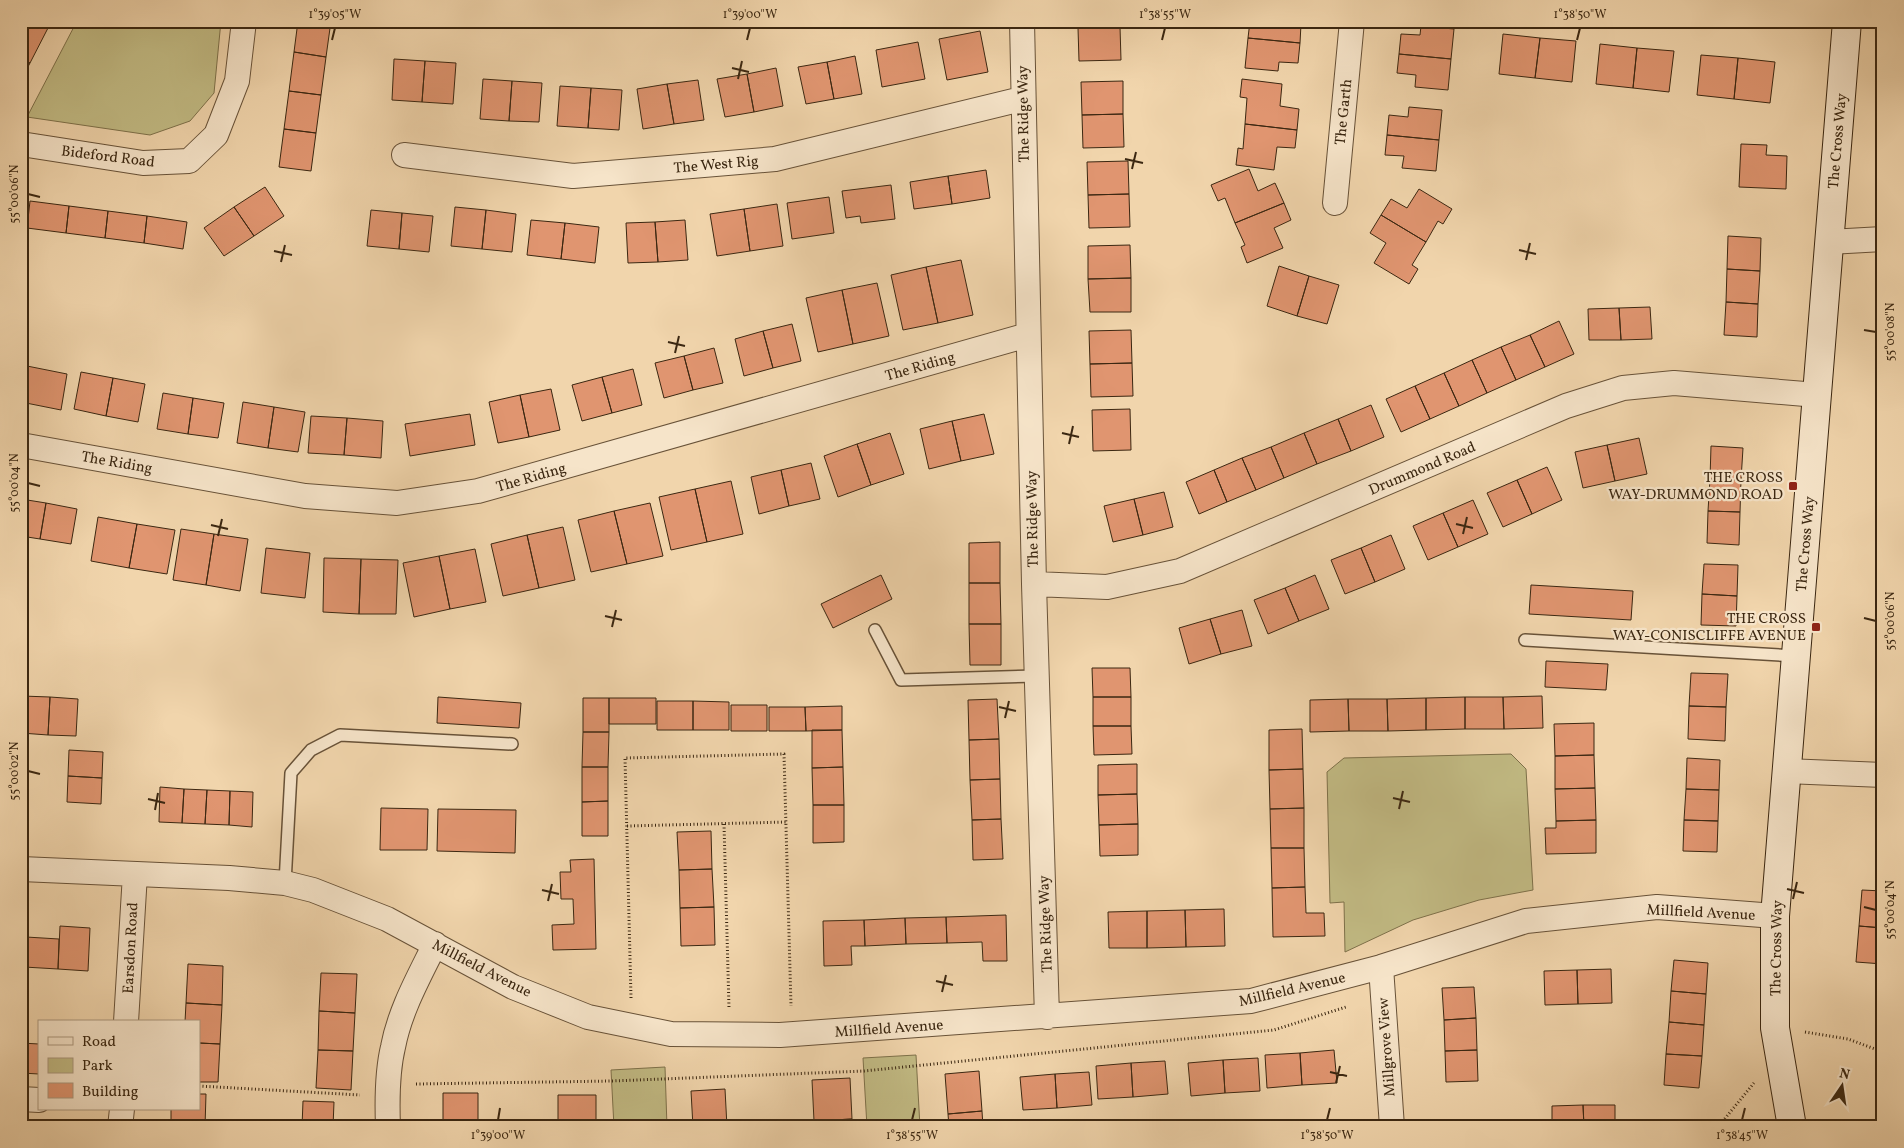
<svg xmlns="http://www.w3.org/2000/svg" width="1904" height="1148" font-family="Vollkorn,serif">
	<rect width="100%" height="100%" fill="#f1d5ac"/>
	<filter id="stains"><feTurbulence type="fractalNoise" baseFrequency=".004" numOctaves="4"/><feColorMatrix values="0 0 0 0 .2 0 0 0 0 .09 0 0 0 0 .02 0 0 0 .5 -.17"/></filter>
	<radialGradient id="worn" r=".72"><stop offset=".6" stop-color="#630" stop-opacity="0"/><stop offset="1" stop-color="#630" stop-opacity=".3"/></radialGradient>
	<path fill="#c2bb84" stroke="#7e714a" d="M77,21H221L214,93L190,121L150,135L27,117Z
		M1511,754L1526,769L1533,890L1479,900L1413,920L1345,952L1344,902L1330,903L1327,772L1344,758Z
		M916,1055L920,1127H867L863,1058Z
		M665,1067L667,1127H614L611,1070Z"/>
	<path fill="#e09570" stroke="#3b2711" d="M21,21H35L48,28L30,63L21,59Z
		M298,21H331L326,57L294,52Z
		M1078,21H1120V27L1078,28Z
		M1250,21H1283L1301,24L1300,43L1248,38Z
		M1421,26L1454,29L1451,59L1399,54L1401,34L1420,35Z
		M1120,27L1121,60L1079,61L1078,28Z
		M980,31L988,72L947,80L939,39Z
		M1503,34L1540,38L1535,78L1499,74Z
		M1248,38L1300,43L1298,63L1279,62L1278,71L1245,68Z
		M1540,38L1576,41L1572,82L1535,78Z
		M918,42L925,79L882,87L876,50Z
		M1600,44L1637,48L1633,88L1596,84Z
		M1637,48L1674,51L1669,92L1633,88Z
		M294,52L326,57L321,95L289,91Z
		M1399,54L1451,59L1448,90L1415,87L1416,75L1397,73Z
		M1701,55L1738,58L1734,99L1697,95Z
		M855,56L862,94L834,99L827,62Z
		M1738,58L1775,62L1770,103L1734,99Z
		M21,59L30,63L21,80Z
		M394,59L425,61L422,102L392,100Z
		M425,61L456,63L453,104L422,102Z
		M827,62L834,99L806,104L798,67Z
		M776,68L783,106L754,112L747,74Z
		M747,74L754,112L725,117L717,79Z
		M483,79L512,81L509,121L480,119Z
		M1242,79L1282,84L1280,106L1299,109L1297,130L1245,124L1247,98L1240,97Z
		M698,80L704,120L674,124L667,84Z
		M512,81L542,83L539,122L509,121Z
		M1123,81V114L1082,115L1081,82Z
		M667,84L674,124L643,129L637,89Z
		M560,86L591,88L588,128L557,126Z
		M591,88L622,90L619,130L588,128Z
		M289,91L321,95L316,133L284,129Z
		M1409,107L1442,110L1439,140L1387,135L1389,115L1408,117Z
		M1123,114L1124,147L1083,148L1082,115Z
		M1245,124L1297,130L1295,148L1277,147L1274,170L1236,165L1238,148L1243,149Z
		M284,129L316,133L311,171L279,167Z
		M1387,135L1439,140L1436,171L1402,168L1404,156L1385,155Z
		M1741,144L1767,145L1766,155L1787,156L1786,189L1739,187Z
		M1128,161L1129,194L1088,195L1087,162Z
		M1249,169L1258,191L1275,183L1284,203L1235,223L1225,198L1218,201L1211,185Z
		M986,170L990,198L952,204L948,176Z
		M948,176L952,204L914,209L910,182Z
		M891,185L895,219L861,223L860,216L846,218L842,191Z
		M265,187L284,216L254,236L234,207Z
		M1419,189L1452,209L1443,224L1438,221L1426,242L1381,215L1391,199L1407,208Z
		M1129,194L1130,227L1089,228L1088,195Z
		M829,197L834,233L792,239L787,203Z
		M30,201L69,206L66,233L27,228Z
		M1284,203L1291,220L1274,228L1283,248L1247,263L1241,247L1245,245L1235,223Z
		M777,204L783,246L750,251L744,209Z
		M69,206L108,211L105,238L66,233Z
		M234,207L254,236L224,256L204,228Z
		M455,207L486,210L482,249L451,246Z
		M744,209L750,251L717,256L710,214Z
		M371,210L402,213L399,249L367,246Z
		M486,210L516,214L512,252L482,249Z
		M108,211L147,216L144,243L105,238Z
		M402,213L433,216L429,252L399,249Z
		M1381,215L1426,242L1412,265L1418,269L1409,284L1374,263L1386,243L1370,233Z
		M147,216L187,222L183,249L144,243Z
		M531,220L565,223L561,259L527,255Z
		M685,220L688,260L658,262L655,222Z
		M655,222L658,262L628,263L626,223Z
		M565,223L599,227L595,263L561,259Z
		M1728,236L1761,238L1760,271L1727,269Z
		M1130,245L1131,278L1088,279V246Z
		M961,260L973,315L938,323L926,267Z
		M1279,266L1309,276L1297,316L1267,306Z
		M926,267L938,323L903,330L891,275Z
		M1727,269L1760,271L1758,304L1726,302Z
		M1309,276L1339,285L1327,324L1297,316Z
		M1131,278V312H1090L1088,279Z
		M877,283L889,336L853,344L842,290Z
		M842,290L853,344L818,352L806,298Z
		M1726,302L1758,304L1757,337L1724,335Z
		M1650,307L1652,339L1621,340L1619,308Z
		M1619,308L1621,340H1589L1588,309Z
		M1559,321L1574,354L1545,367L1530,335Z
		M792,324L801,361L773,368L763,331Z
		M1131,330L1132,363L1090,364L1089,331Z
		M763,331L773,368L744,376L735,339Z
		M1530,335L1545,367L1516,380L1501,347Z
		M1501,347L1516,380L1487,393L1472,360Z
		M714,348L723,383L693,390L684,356Z
		M684,356L693,390L664,398L655,363Z
		M1472,360L1487,393L1459,406L1444,373Z
		M1132,363L1133,396L1091,397L1090,364Z
		M21,365L27,366L21,396Z
		M27,366L67,374L61,410L21,402Z
		M633,369L642,405L612,413L602,377Z
		M81,372L113,378L106,416L74,409Z
		M1444,373L1459,406L1430,419L1415,386Z
		M602,377L612,413L582,421L572,385Z
		M113,378L145,384L138,422L106,416Z
		M1415,386L1430,419L1401,432L1386,399Z
		M551,389L560,430L529,437L520,395Z
		M163,393L193,398L188,434L157,429Z
		M520,395L529,437L498,443L489,402Z
		M193,398L224,403L218,438L188,434Z
		M243,402L274,407L268,448L237,443Z
		M1371,405L1384,437L1351,451L1338,419Z
		M274,407L305,412L298,452L268,448Z
		M1130,409L1131,450L1093,451L1092,410Z
		M470,414L475,445L410,456L405,424Z
		M984,414L994,454L961,461L952,421Z
		M311,416L347,418L344,455L308,453Z
		M347,418L383,421L381,458L344,455Z
		M1338,419L1351,451L1317,464L1304,433Z
		M952,421L961,461L929,469L920,429Z
		M890,433L904,474L871,485L857,444Z
		M1304,433L1317,464L1284,478L1271,447Z
		M1639,438L1647,474L1615,481L1607,445Z
		M857,444L871,485L838,497L824,456Z
		M1607,445L1615,481L1583,488L1575,452Z
		M1711,446L1743,448L1741,480L1710,479Z
		M1271,447L1284,478L1256,490L1242,458Z
		M1242,458L1256,490L1227,502L1214,470Z
		M811,463L820,499L789,506L781,470Z
		M1547,467L1562,500L1532,514L1517,480Z
		M781,470L789,506L759,514L751,477Z
		M1214,470L1227,502L1199,514L1186,482Z
		M1710,479L1741,480L1740,512L1708,511Z
		M1517,480L1532,514L1503,527L1487,493Z
		M731,481L743,534L707,542L695,489Z
		M695,489L707,542L671,550L659,497Z
		M1164,492L1173,527L1143,535L1134,499Z
		M21,499L46,503L40,539L21,536Z
		M1134,499L1143,535L1113,542L1104,506Z
		M1473,500L1488,534L1458,547L1443,513Z
		M46,503L77,509L71,544L40,539Z
		M650,503L663,556L627,564L614,511Z
		M614,511L627,564L591,572L578,520Z
		M1708,511L1740,512L1739,545L1707,543Z
		M1443,513L1458,547L1428,560L1413,526Z
		M98,517L137,524L129,568L91,561Z
		M137,524L175,530L167,574L129,568Z
		M563,527L575,580L539,588L527,535Z
		M181,529L214,534L206,585L173,580Z
		M214,534L248,539L240,591L206,585Z
		M527,535L539,588L503,596L491,544Z
		M1391,535L1405,569L1375,582L1361,548Z
		M1000,542V583H969V543Z
		M266,548L310,553L305,598L261,593Z
		M1361,548L1375,582L1345,594L1331,560Z
		M475,549L486,602L450,609L439,556Z
		M439,556L450,609L414,617L403,563Z
		M324,558L361,559L359,614L323,612Z
		M361,559L398,560L396,614H359Z
		M1704,564L1738,565L1737,596L1702,594Z
		M881,575L892,599L833,628L821,604Z
		M1315,575L1329,609L1299,621L1285,588Z
		M969,583H1000L1001,624H969Z
		M1531,585L1633,591L1631,620L1529,614Z
		M1285,588L1299,621L1268,634L1254,600Z
		M1702,594L1737,596L1736,626L1701,625Z
		M1242,610L1252,646L1221,654L1210,619Z
		M1210,619L1221,654L1189,664L1179,628Z
		M969,624H1001V665H970Z
		M1546,661L1608,664L1606,690L1545,687Z
		M1092,668H1130L1131,697H1093Z
		M1691,673L1728,674L1726,707L1689,706Z
		M22,696L50,697L48,735L21,733Z
		M1542,696L1543,728L1504,729L1503,697Z
		M50,697L78,699L76,736L48,735Z
		M438,697L521,703L519,728L437,723Z
		M1093,697H1131V726H1093Z
		M1465,697H1503L1504,729H1465Z
		M1465,697V729L1426,730V698Z
		M583,698H609V732H583Z
		M609,698H656V724H609Z
		M1426,698V730L1388,731L1387,699Z
		M997,699L999,739L969,740L968,700Z
		M1348,699L1349,731L1310,732V700Z
		M1348,699H1387L1388,731H1349Z
		M657,701H693V730H657Z
		M693,701L729,702V730H693Z
		M731,705H767V731H731Z
		M842,706V730L806,731L805,707Z
		M1689,706L1726,707L1725,741L1688,739Z
		M769,707H805L806,731H769Z
		M1594,723V755L1555,756L1554,724Z
		M1093,726H1131L1132,754L1094,755Z
		M1302,729L1303,769L1269,770V730Z
		M812,730H842L843,767L812,768Z
		M583,732H609L608,767H582Z
		M999,739L1000,779L970,780L969,740Z
		M69,750L103,752L102,778L68,776Z
		M1594,755L1595,788L1555,789V756Z
		M1687,758L1720,760L1719,790L1686,789Z
		M1137,764V794L1098,795V765Z
		M582,767H608V801L582,802Z
		M843,767L844,805H813L812,768Z
		M1303,769L1304,808L1270,809L1269,770Z
		M68,776L102,778L101,804L67,802Z
		M1000,779L1001,819L972,820L970,780Z
		M160,787L184,789L182,823L159,822Z
		M1595,788L1596,820L1556,821L1555,789Z
		M184,789L207,790L205,824L182,823Z
		M1686,789L1719,790L1718,821L1684,820Z
		M207,790L230,791L229,825L205,824Z
		M230,791L253,792L252,827L229,825Z
		M1137,794L1138,824L1099,825L1098,795Z
		M608,801V836H582V802Z
		M813,805H844V842L813,843Z
		M381,808L428,809L427,850H380Z
		M1304,808V848H1271L1270,809Z
		M438,809L516,810L515,853L437,851Z
		M1001,819L1003,859L973,860L972,820Z
		M1596,820V853L1546,854L1545,828H1556V821Z
		M1684,820L1718,821L1717,852L1683,851Z
		M1138,824V855L1100,856L1099,825Z
		M711,831L712,869L679,870L677,832Z
		M1271,848H1304L1305,887L1272,888Z
		M594,859L596,949L553,950L552,925L574,924L573,899H561L560,872H571L570,860Z
		M712,869L714,907L680,908L679,870Z
		M1305,887L1306,913H1324L1325,936L1273,937L1272,888Z
		M1862,890L1883,891V928L1859,926Z
		M714,907L715,945L681,946L680,908Z
		M1224,909L1225,946L1186,947L1185,910Z
		M1185,910L1186,947L1147,948V911Z
		M1147,911V948H1109L1108,912Z
		M1006,915L1007,961H983L982,942L947,943L946,917Z
		M946,917L947,943L906,944L905,918Z
		M905,918L906,944L865,946L864,920Z
		M864,920L865,946H851L852,965L824,966L823,921Z
		M60,926L90,928L88,971L58,969Z
		M1859,926L1883,928V964L1856,962Z
		M21,936L26,937L24,967H21Z
		M26,937L59,939L58,969L24,967Z
		M1674,960L1708,963L1706,994L1671,991Z
		M188,964L223,966L222,1005L186,1003Z
		M1611,969L1612,1003L1578,1004L1577,970Z
		M1577,970L1578,1004L1545,1005L1544,971Z
		M321,973L357,974L355,1013L319,1011Z
		M1474,987L1476,1018L1444,1020L1442,988Z
		M1671,991L1706,994L1704,1025L1669,1022Z
		M186,1003L222,1005L220,1044L199,1043V1022H185Z
		M319,1011L355,1013L353,1051L318,1050Z
		M1476,1018L1477,1050L1445,1051L1444,1020Z
		M1669,1022L1704,1025L1702,1056L1666,1054Z
		M21,1043L39,1044V1074L21,1073Z
		M199,1043L220,1044L218,1082H199Z
		M318,1050L353,1051L351,1090L316,1088Z
		M1334,1050L1337,1083L1302,1085L1300,1053Z
		M1477,1050L1478,1081L1446,1082L1445,1051Z
		M1300,1053L1302,1085L1267,1088L1265,1055Z
		M1666,1054L1702,1056L1699,1088L1664,1085Z
		M1258,1058L1260,1091L1225,1093L1223,1060Z
		M1223,1060L1225,1093L1191,1096L1188,1063Z
		M1165,1061L1168,1094L1133,1097L1131,1063Z
		M1131,1063L1133,1097L1098,1099L1096,1066Z
		M979,1071L982,1111L948,1114L945,1074Z
		M1089,1072L1092,1105L1057,1108L1055,1074Z
		M1055,1074L1057,1108L1023,1110L1020,1077Z
		M850,1078L852,1119L814,1121L812,1080Z
		M725,1089L727,1127H693L691,1091Z
		M443,1093H478V1127H443Z
		M199,1094H206L205,1127H171V1109H199Z
		M558,1095H596V1127H558Z
		M303,1101L334,1102L333,1127H302Z
		M1583,1105L1584,1127H1552V1106Z
		M1583,1105H1615V1127H1584Z
		M982,1111L983,1127H949L948,1114Z
		M852,1119L853,1127H815L814,1121Z"/>
	<g fill="none" stroke-linecap="round" stroke-linejoin="round">
		<defs>
			<path id="lane" d="M875,630L901,680L1037,676
				M1525,640L1796,656
				M285,883L291,773L311,750L340,735L512,744"/>
			<path id="street" d="M1022,21L1034,584L1047,1017
				M21,144L143,163L189,161L216,135L237,81L244,21
				M404,155L573,176L775,159L1022,99
				M1335,203L1352,21
				M1829,242L1883,239
				M21,445L305,496L397,503L478,491L1028,335
				M1034,584L1107,587L1180,571L1566,406L1623,388L1674,383L1817,395
				M1786,771L1883,775
				M21,869L229,878L285,883L313,890L387,919L513,987L588,1017L671,1034L780,1035L1251,1001L1381,967L1526,921L1657,907L1775,916
				M1381,967L1392,1127
				M126,1022L135,874
				M21,1099L39,1100
				M120,1127L122,1109
				M388,1127C387,1101 387,1072 393,1047C400,1010 419,977 435,944"/>
			<path id="secondary" d="M1792,1127L1775,1028V916L1847,21"/>
		</defs>
		<use href="#lane" stroke="#685238" stroke-width="14"/>
		<use href="#street" stroke="#685238" stroke-width="26"/>
		<use href="#secondary" stroke="#3b2711" stroke-width="30"/>
		<path stroke="#3b2711" stroke-width="3" stroke-dasharray="1 2.5" stroke-linecap="butt" d="M724,824L729,1008
			M627,826L786,822
			M631,998L625,758L784,754L791,1006
			M1805,1032L1848,1039L1883,1052
			M416,1084L612,1081L864,1071L1274,1030L1346,1007
			M199,1086L360,1095
			M1718,1127L1754,1083"/>
		<use href="#lane" stroke="#f6e4c9" stroke-width="11"/>
		<use href="#street" stroke="#f6e4c9" stroke-width="24"/>
		<use href="#secondary" stroke="#f6e4c9" stroke-width="28"/>
	</g>
	<path fill="none" stroke="#3b2711" stroke-width="2" d="M332,40L335,28M747,40L750,28M1162,40L1165,28M1577,40L1580,28M732,68L749,72M738,79L742,61M1125,159L1143,163M1132,169L1136,152M28,194L40,197M1519,250L1536,254M274,251L292,255M1526,260L1530,243M281,262L285,245M1864,330L1876,332M668,342L685,346M675,353L679,336M1062,433L1079,437M1069,444L1073,426M28,483L40,486M1456,524L1473,528M211,525L228,529M1463,534L1467,517M218,536L222,519M605,616L622,620M1864,618L1876,621M612,627L616,610M999,707L1016,711M1005,718L1009,701M28,771L40,774M1393,798L1410,802M148,799L165,803M1399,809L1403,791M155,810L158,793M1787,889L1804,893M542,890L559,894M1793,899L1797,882M548,901L552,884M1864,907L1876,910M936,981L953,985M942,992L946,975M1330,1072L1347,1076M1336,1083L1340,1066M498,1120L500,1108M912,1120L915,1108M1327,1120L1330,1108M1742,1120L1745,1108"/>
	<g fill="#8f2418" stroke="#f6e4c9" stroke-width="2">
		<rect x="1788" y="481" width="10" height="10" rx="2.5"/>
		<rect x="1811" y="622" width="10" height="10" rx="2.5"/>
	</g>
	<g text-anchor="middle" stroke-width="4.5" stroke-linejoin="round" paint-order="stroke">
		<g font-size="15" fill="#3b2711" stroke="#f6e4c9">
			<text transform="translate(1343 112) rotate(-84)" y="5">The Garth</text>
			<text transform="translate(1023 114) rotate(-91)" y="5">The Ridge Way</text>
			<text transform="translate(1837 141) rotate(-85)" y="5">The Cross Way</text>
			<text transform="translate(108 156) rotate(7)" y="5">Bideford Road</text>
			<text transform="translate(716 164) rotate(-5)" y="5">The West Rig</text>
			<text transform="translate(920 366) rotate(-16)" y="5">The Riding</text>
			<text transform="translate(117 462) rotate(10)" y="5">The Riding</text>
			<text transform="translate(1422 468) rotate(-23)" y="5">Drummond Road</text>
			<text transform="translate(531 477) rotate(-16)" y="5">The Riding</text>
			<text transform="translate(1032 519) rotate(-91)" y="5">The Ridge Way</text>
			<text transform="translate(1805 544) rotate(-85)" y="5">The Cross Way</text>
			<text transform="translate(1701 912) rotate(3)" y="5">Millfield Avenue</text>
			<text transform="translate(1045 924) rotate(-92)" y="5">The Ridge Way</text>
			<text transform="translate(130 948) rotate(-87)" y="5">Earsdon Road</text>
			<text transform="translate(1776 948) rotate(-89)" y="5">The Cross Way</text>
			<text transform="translate(482 968) rotate(27)" y="5">Millfield Avenue</text>
			<text transform="translate(1292 989) rotate(-13)" y="5">Millfield Avenue</text>
			<text transform="translate(889 1028) rotate(-4)" y="5">Millfield Avenue</text>
			<text transform="translate(1386 1047) rotate(-94)" y="5">Millgrove View</text>
		</g>
		<g font-size="15" fill="#3b2711" stroke="#f6e4c9" text-anchor="end">
			<text x="1783" y="482">THE CROSS<tspan x="1783" dy="17">WAY-DRUMMOND ROAD</tspan></text>
			<text x="1806" y="623">THE CROSS<tspan x="1806" dy="17">WAY-CONISCLIFFE AVENUE</tspan></text>
		</g>
	</g>
	<rect width="1904" height="1148" fill="none" stroke="#f1d5ac" stroke-width="55"/>
	<rect x="38" y="1020" width="162" height="90" fill="#f6e4c9" stroke="#ab987f"/>
	<rect x="48" y="1037" width="25" height="8" fill="#f6e4c9" stroke="#ab987f"/>
	<text x="82" y="1046" font-size="15" fill="#3b2711">Road</text>
	<rect x="48" y="1058" width="25" height="15" fill="#c2bb84" stroke="#ab987f"/>
	<text x="82" y="1070" font-size="15" fill="#3b2711">Park</text>
	<rect x="48" y="1083" width="25" height="15" fill="#e09570" stroke="#ab987f"/>
	<text x="82" y="1096" font-size="15" fill="#3b2711">Building</text>
	<g transform="translate(1842 1086) rotate(13)" stroke="#f6e4c9" stroke-width="4" paint-order="stroke">
	<path d="M0-4L9 19L0 12L-9 19Z" fill="#3b2711"/>
	<text y="-8" font-size="14" font-weight="bold" text-anchor="middle" fill="#3b2711">N</text>
	</g>
	<rect x="28" y="28" width="1848" height="1092" fill="none" stroke="#3b2711" stroke-width="2"/>
	<g font-size="12" text-anchor="middle" fill="#3b2711">
		<text x="335" y="18">1°39'05"W</text>
		<text x="750" y="18">1°39'00"W</text>
		<text x="1165" y="18">1°38'55"W</text>
		<text x="1580" y="18">1°38'50"W</text>
		<text transform="translate(14 194) rotate(-90)" y="4">55°00'06"N</text>
		<text transform="translate(1890 332) rotate(-90)" y="4">55°00'08"N</text>
		<text transform="translate(14 483) rotate(-90)" y="4">55°00'04"N</text>
		<text transform="translate(1890 621) rotate(-90)" y="4">55°00'06"N</text>
		<text transform="translate(14 771) rotate(-90)" y="4">55°00'02"N</text>
		<text transform="translate(1890 910) rotate(-90)" y="4">55°00'04"N</text>
		<text x="498" y="1139">1°39'00"W</text>
		<text x="912" y="1139">1°38'55"W</text>
		<text x="1327" y="1139">1°38'50"W</text>
		<text x="1742" y="1139">1°38'45"W</text>
	</g>
	<rect width="100%" height="100%" filter="url(#stains)"/>
	<rect width="100%" height="100%" fill="url(#worn)"/>
</svg>
